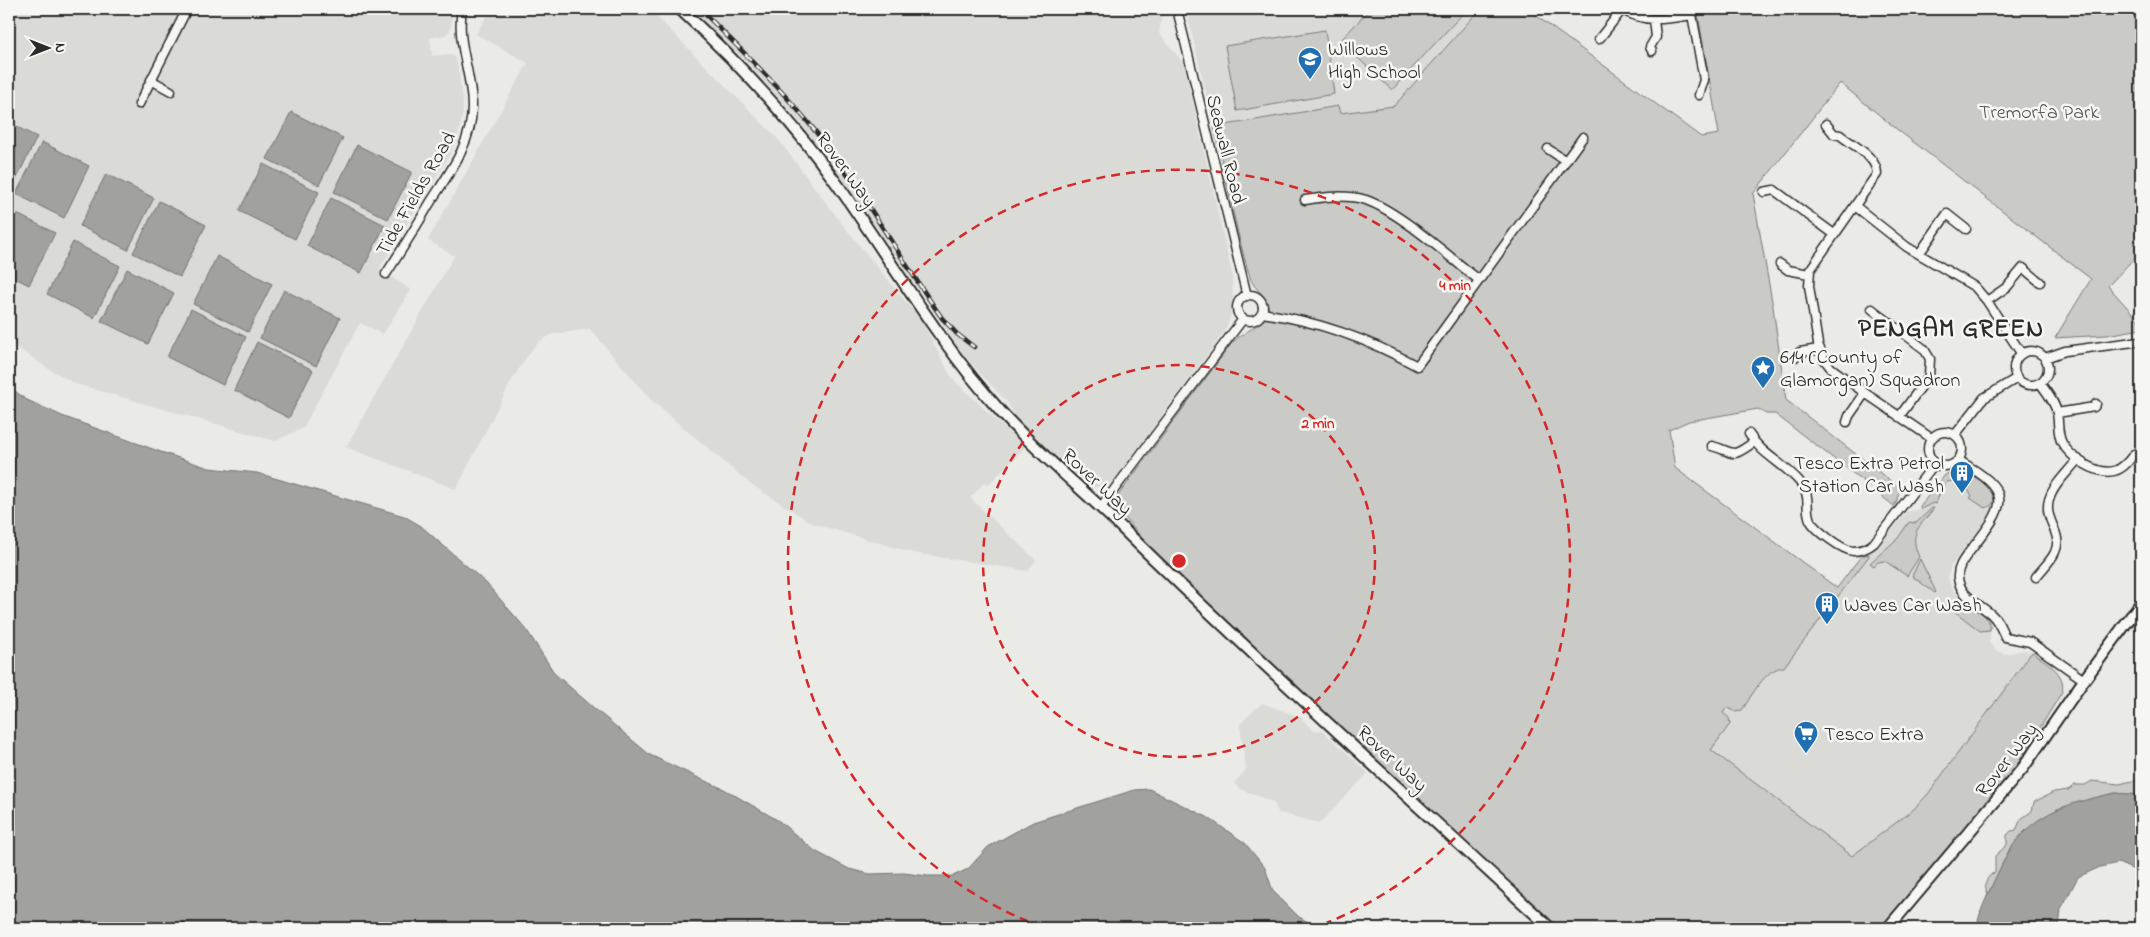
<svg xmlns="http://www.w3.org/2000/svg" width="2150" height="937" font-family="'Indie Flower',sans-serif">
	<rect width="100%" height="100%" fill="#eaeae6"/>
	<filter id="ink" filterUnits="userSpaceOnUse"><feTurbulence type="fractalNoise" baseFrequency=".02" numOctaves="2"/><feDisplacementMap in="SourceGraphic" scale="10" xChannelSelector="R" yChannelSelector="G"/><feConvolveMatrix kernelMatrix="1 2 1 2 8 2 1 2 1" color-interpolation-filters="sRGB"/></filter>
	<g filter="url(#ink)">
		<path fill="#dadad6" d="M9,9H453L450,31L445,35L430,38L432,56L449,54L454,56L457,63L463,101V112L458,136L449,156L379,269L411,290L383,334L360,323L303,428L275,441L76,384L49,369L9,342Z
			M491,9H649L778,139L842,224L921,320L949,373L958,384L1025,447L987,486L984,483L970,498L1036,560L1028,571L913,553L812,523L749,483L651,400L590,329L553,334L541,340L533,348L513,378L456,489L346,447L454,256L428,240L528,63L476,34Z
			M690,9H1163L1159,33L1184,64L1232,274L1233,303L1230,318L1225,331L1109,487H1093L1041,444L1015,417L1008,403L964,356L846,184L798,120L746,62Z
			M1186,9H1480L1394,106L1340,113L1338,106L1214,127Z
			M1945,475H1954L1992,504L1990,515L1951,566L1948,577L1950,584L1953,590L1989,621L1991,627L1989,642L1995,650L2005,654L2025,650L2032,652L1928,794L1914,809L1852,857L1711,750L1720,712L1823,578L1837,588L1861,556L1878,547L1906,512L1917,510Z
			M1262,703L1300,717L1314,731L1322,730L1368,773L1320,823L1279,813L1273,802L1238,788L1234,783L1246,770L1240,724Z"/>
		<path fill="#cacac7" stroke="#7a7a79" d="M1370,9H1467L1392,90L1340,41Z
			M1480,9H1527L1701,137L1719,134L1697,9H2141V251L2108,286L2141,323V329L2107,335L2055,338L2091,279L1894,127L1840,83L1753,194L1773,307L1786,400L1901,489C1897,495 1898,501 1894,506L1880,495L1883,491L1874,484L1871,487L1775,414H1766L1758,409L1689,421L1669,430L1675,468L1837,588L1861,556L1869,554V556L1784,667C1765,668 1752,696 1742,710L1736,712L1727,707L1723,713L1729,718L1730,724L1711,750L1852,856L1914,809L1928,794L2032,652C2045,662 2067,672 2062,692L2009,778L1882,928H1556L1156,555L1117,508V497L1232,343C1242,332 1265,325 1268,310C1270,296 1253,290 1250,277C1235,228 1226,177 1214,127L1338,106L1340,113L1394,106Z
			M1325,30L1334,94L1237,111L1225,46Z
			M1951,472L1965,473L1966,472C1977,478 1993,487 1994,501L1991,506L1985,508L1970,498L1972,496L1969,491L1956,480L1947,482L1939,495L1936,504L1933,503L1921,509L1920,506L1945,475Z
			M1932,508H1934C1920,527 1908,532 1919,557L1907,576L1885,561L1878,562L1874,566L1870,563L1898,538L1909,522L1916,523Z
			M1920,559L1936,592L1935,593L1912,576Z
			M1959,602L1974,610L1975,608C1983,613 1992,621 1990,630L1980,631L1945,604Z
			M2141,779V795L2115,793L2057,809L2009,850L1988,894C1983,886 1986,876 1995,872V856L2007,845V835L2011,831L2016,830L2021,819L2032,811L2034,802L2054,792L2068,790L2075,785H2085L2092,781L2119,784Z"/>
		<path fill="#a1a19e" stroke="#727270" d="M291,112L343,138L319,185L267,159Z
			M9,123L37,137L10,192L9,191Z
			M42,142L89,166L64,218L16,194Z
			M357,145L412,172L388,219L334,192Z
			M263,164L319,192L295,239L239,211Z
			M106,174L154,198L128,250L80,226Z
			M331,198L385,225L361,273L307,246Z
			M159,201L206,225L180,277L133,253Z
			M9,210L55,233L29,285L9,275Z
			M73,242L120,266L94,318L47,294Z
			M217,256L272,284L248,332L193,304Z
			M127,269L174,293L148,344L101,321Z
			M284,290L340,318L316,366L260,338Z
			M191,309L246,337L223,385L167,357Z
			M257,342L313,370L289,418L234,390Z
			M9,386L25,399L62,416L161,452L209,468L257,473L404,516L421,526L486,583L526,629L555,674L595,709L650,755L703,780L724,789L779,821L815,851L849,869L870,874L904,873L927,876H953L968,869L988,847L1033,822L1134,790L1149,789L1207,817L1245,843L1265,868L1273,891L1299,917L1319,928H9Z
			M2116,793L2141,795V873L2118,863L2100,867L2078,877L2061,909L2059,928H1977C1978,913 1988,895 1994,881C1999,871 2004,859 2010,850C2034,811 2073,802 2116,793Z"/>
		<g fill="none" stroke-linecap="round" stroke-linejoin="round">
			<defs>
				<path id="minor" d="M1177,9L1247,296
					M1621,9C1644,24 1667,19 1692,15
					M1691,9L1704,80L1699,95
					M1599,39L1622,10
					M1652,51L1650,47L1656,37L1654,20
					M151,80L171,91
					M139,104L187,9
					M1826,124L1834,134
					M1834,134L1840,135C1852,145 1877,156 1877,174L1810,270L1809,286L1818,344L1824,359L1831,368L1865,393L1931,438
					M1548,149L1566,161
					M1774,190L1834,234
					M1764,192L1774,190
					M1305,200C1325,197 1346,194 1366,200C1400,212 1449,257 1479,280
					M1855,206L1907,247L1975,287L1987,301L2021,353
					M1919,254L1947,214L1966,229
					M1780,264L1788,270L1809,274
					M386,274C401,251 416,227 430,203C449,173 472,144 472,107C472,73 456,43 462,9
					M1237 308a13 13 0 1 1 26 0a13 13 0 1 1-26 0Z
					M1987,301L2007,287L2023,268L2040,282
					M1872,309L1924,349L1930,359L1929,376L1899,417
					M1262,313C1317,321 1368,339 1417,366L1583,137
					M2014 368a17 17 0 1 1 34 0a17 17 0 1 1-34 0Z
					M1795,357L1800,352L1819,349
					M2045,358L2065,351L2141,341
					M2040,383C2046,391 2055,402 2057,413C2059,423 2057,434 2062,443C2071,458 2096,475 2114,471C2123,469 2129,461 2134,454
					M2057,413L2094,407L2096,404
					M1847,422L1849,416L1865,393
					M1928 449a17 17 0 1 1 34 0a17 17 0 1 1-34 0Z
					M1749,434C1761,454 1783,463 1799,481C1813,498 1804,505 1810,520C1815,530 1842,550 1853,551C1862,551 1868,548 1874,543L1935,463
					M1955,435L1984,398L2017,378
					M1712,446C1736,452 1729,460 1754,442
					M1958,460C2014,492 2008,503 1970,551C1964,559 1957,567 1958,578C1960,596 1978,603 1991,614C1998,620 2001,628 2005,637L2030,642L2084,680
					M1101,507L1243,319
					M2036,577C2042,569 2051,561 2055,552C2064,533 2043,520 2049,500C2053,485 2069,471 2078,459"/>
				<path id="tertiary" d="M680,9C738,62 791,119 837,184C891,260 938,342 1001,412C1037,452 1078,485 1116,522C1257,661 1405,793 1550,928
					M1888,928L2023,768L2084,680L2141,603"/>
			</defs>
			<use href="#minor" stroke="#2b2b2b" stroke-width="11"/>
			<use href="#tertiary" stroke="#2b2b2b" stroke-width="14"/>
			<use href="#minor" stroke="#f6f6f2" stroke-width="8"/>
			<use href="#tertiary" stroke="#f6f6f2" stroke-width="10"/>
			<defs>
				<path id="rail" d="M700,9C738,47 778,85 812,127C860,187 898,255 942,318L957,334L974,347"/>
			</defs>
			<use href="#rail" stroke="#2b2b2b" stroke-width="4.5"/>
			<use href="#rail" stroke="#f6f6f2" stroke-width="2.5" stroke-dasharray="8" stroke-linecap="butt"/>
		</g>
	</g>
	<g fill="none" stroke="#d62828" stroke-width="2.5" stroke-dasharray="9 6">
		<circle cx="1179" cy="561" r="196"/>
		<path d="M1042 927A391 391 0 1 1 1316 927"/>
	</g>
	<defs>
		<symbol id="school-pin" viewBox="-11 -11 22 30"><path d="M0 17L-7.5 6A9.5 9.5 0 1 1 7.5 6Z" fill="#1f6fb2" stroke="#f6f6f2"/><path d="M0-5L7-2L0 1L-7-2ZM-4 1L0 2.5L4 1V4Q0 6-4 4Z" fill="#fff"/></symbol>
		<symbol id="sight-pin" viewBox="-11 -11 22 30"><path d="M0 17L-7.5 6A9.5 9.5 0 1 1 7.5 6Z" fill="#1f6fb2" stroke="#f6f6f2"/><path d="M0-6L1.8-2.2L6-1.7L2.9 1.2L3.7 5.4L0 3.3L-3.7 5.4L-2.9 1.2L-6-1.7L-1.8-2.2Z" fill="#fff"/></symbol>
		<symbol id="building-pin" viewBox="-11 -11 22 30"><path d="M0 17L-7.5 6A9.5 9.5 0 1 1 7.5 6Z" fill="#1f6fb2" stroke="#f6f6f2"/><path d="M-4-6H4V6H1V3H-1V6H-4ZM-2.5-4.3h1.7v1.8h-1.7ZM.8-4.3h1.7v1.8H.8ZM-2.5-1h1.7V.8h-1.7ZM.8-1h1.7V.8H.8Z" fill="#fff"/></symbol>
		<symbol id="supermarket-pin" viewBox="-11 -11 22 30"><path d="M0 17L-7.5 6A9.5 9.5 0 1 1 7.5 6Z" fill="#1f6fb2" stroke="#f6f6f2"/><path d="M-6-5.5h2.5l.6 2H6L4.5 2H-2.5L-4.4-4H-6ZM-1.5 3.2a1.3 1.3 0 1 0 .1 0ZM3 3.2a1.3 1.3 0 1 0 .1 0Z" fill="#fff"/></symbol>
	</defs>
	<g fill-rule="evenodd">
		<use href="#school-pin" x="1296" y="45" width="28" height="38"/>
		<use href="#sight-pin" x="1749" y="354" width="28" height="38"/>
		<use href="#building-pin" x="1948" y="459" width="28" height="38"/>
		<use href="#building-pin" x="1813" y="590" width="28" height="38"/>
		<use href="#supermarket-pin" x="1792" y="719" width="28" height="38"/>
	</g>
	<g text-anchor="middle" stroke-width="5" stroke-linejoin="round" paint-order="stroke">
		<g font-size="20" fill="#2b2b2b" stroke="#f6f6f2" text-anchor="start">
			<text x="1328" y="55">Willows<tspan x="1328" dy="23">High School</tspan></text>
			<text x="1780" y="363">614 (County of<tspan x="1780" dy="23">Glamorgan) Squadron</tspan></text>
			<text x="1944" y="469" text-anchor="end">Tesco Extra Petrol<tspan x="1944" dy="23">Station Car Wash</tspan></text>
			<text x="1844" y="611">Waves Car Wash</text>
			<text x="1824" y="740">Tesco Extra</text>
		</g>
		<g font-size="20" fill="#535352" stroke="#f6f6f2">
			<text x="2039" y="118">Tremorfa Park</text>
		</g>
		<g font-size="20" fill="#2b2b2b" stroke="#f6f6f2">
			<text transform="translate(1227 149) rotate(76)" y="7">Seawall Road</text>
			<text transform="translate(847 169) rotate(54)" y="7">Rover Way</text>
			<text transform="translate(415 193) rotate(-60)" y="7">Tide Fields Road</text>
			<text transform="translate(1098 481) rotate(43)" y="7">Rover Way</text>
			<text transform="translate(1393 758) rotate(43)" y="7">Rover Way</text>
			<text transform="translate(2006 759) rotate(-52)" y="7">Rover Way</text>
		</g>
		<g font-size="25" font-weight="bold" letter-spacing="1" fill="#2b2b2b" stroke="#f6f6f2">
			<text x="1951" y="336">PENGAM GREEN</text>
		</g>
	</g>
	<circle cx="1179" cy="561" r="8" fill="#d62828" stroke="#f6f6f2" stroke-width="2.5"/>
	<g font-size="15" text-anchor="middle" font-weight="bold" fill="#d62828" stroke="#f6f6f2" stroke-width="5" stroke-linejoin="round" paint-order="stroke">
		<text x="1455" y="290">4 min</text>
		<text x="1318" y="428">2 min</text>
	</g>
	<rect width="2150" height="937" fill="none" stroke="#f6f6f2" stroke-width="30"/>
	<rect x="15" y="15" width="2120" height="907" fill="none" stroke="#2b2b2b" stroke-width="2" filter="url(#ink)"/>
	<g transform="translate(48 48) rotate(90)" stroke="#f6f6f2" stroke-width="4" paint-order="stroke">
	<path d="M0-4L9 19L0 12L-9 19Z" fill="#2b2b2b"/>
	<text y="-8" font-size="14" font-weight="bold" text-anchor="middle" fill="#2b2b2b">N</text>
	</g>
</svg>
